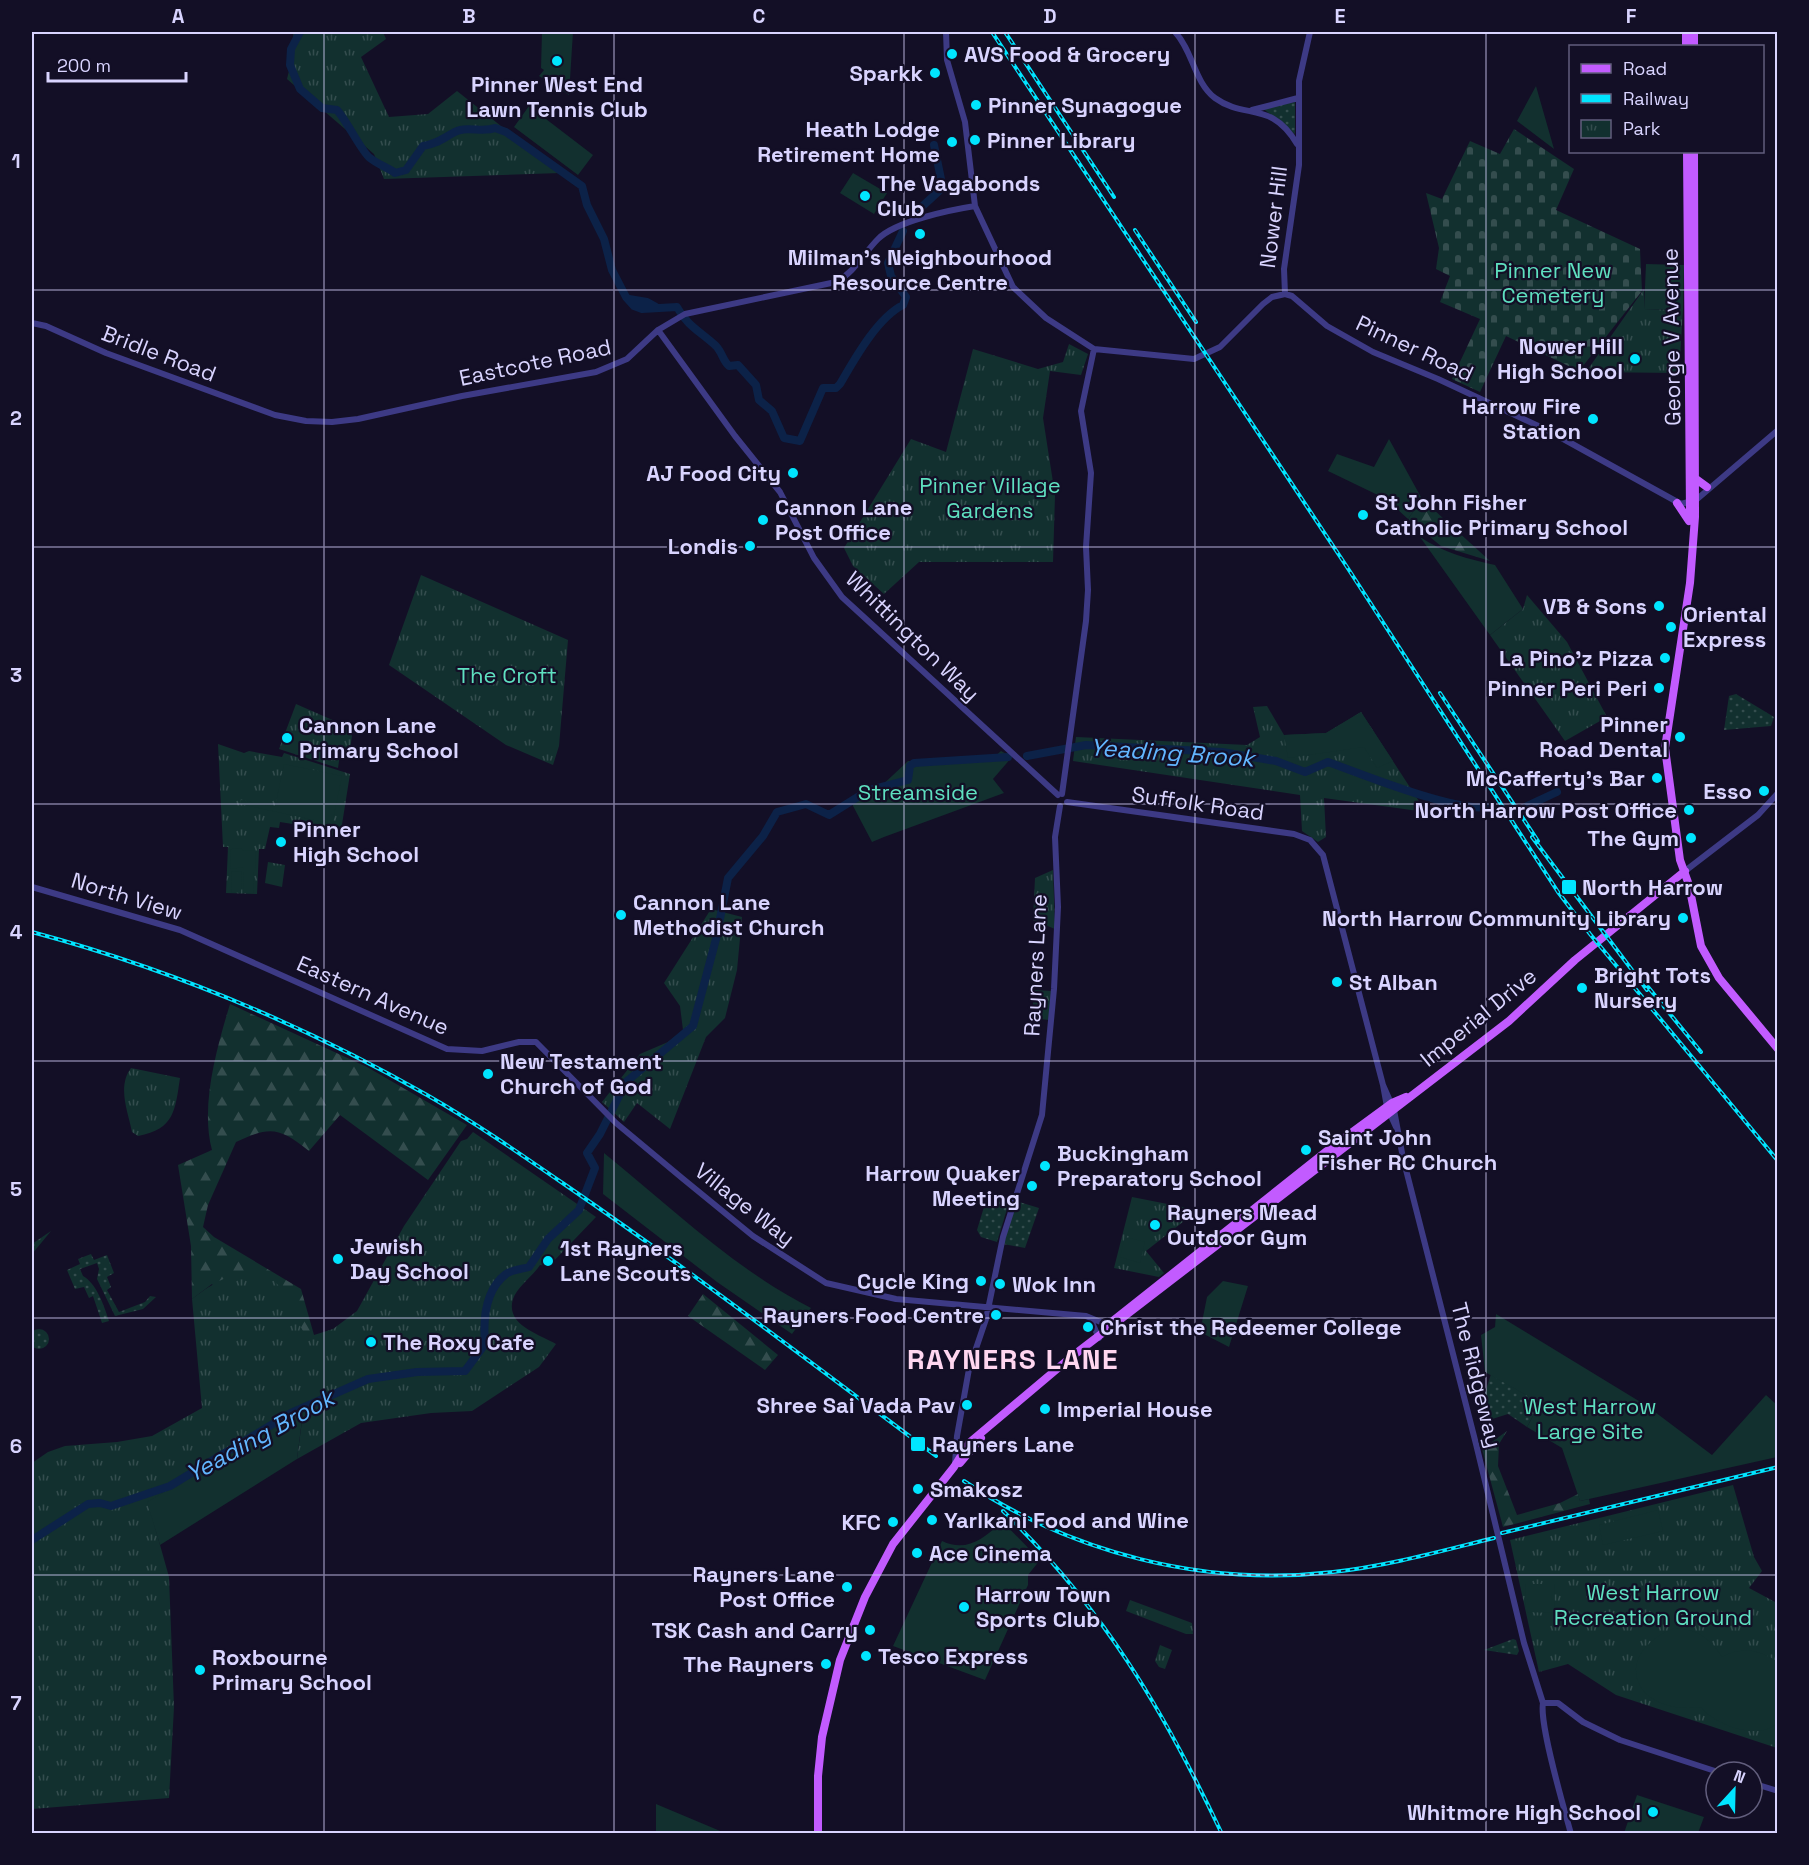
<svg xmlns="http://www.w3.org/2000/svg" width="1809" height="1865" font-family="'Space Grotesk',sans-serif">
	<defs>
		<pattern id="grass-dots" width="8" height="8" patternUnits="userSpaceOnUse" patternTransform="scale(1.5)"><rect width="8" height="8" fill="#12302f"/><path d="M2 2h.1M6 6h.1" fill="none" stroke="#344d4e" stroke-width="1.8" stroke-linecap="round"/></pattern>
		<pattern id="forest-firs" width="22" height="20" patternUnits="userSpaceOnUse" patternTransform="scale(1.5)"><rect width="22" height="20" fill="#12302f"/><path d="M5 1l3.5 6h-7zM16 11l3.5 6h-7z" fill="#344d4e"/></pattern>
		<pattern id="cemetery-stones" width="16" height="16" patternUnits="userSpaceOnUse" patternTransform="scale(1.5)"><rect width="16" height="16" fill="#12302f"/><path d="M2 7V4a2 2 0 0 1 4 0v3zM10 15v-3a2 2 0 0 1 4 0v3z" fill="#344d4e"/></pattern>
		<pattern id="park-tufts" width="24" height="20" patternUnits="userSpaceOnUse" patternTransform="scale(1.5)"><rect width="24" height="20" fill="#12302f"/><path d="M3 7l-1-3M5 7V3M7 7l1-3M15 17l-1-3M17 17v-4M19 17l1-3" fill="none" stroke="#344d4e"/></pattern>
	</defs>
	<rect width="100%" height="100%" fill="#130f26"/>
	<path fill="url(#grass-dots)" d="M1295,102V134L1261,107Z
		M1736,694L1774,717L1771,726L1724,730L1729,696Z
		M992,1194L1010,1199L997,1242L981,1237L977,1230L987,1197Z
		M1016,1201L1039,1208L1025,1248L1003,1244Z
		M51,1231L32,1254V1244Z
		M91,1254L94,1260L107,1255L114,1273L107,1277L111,1287L107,1290L119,1312L145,1302L150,1296L156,1297L143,1309L115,1316L97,1279L99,1269L97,1263L80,1269L83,1276C96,1283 104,1305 109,1321L102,1323L93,1296L89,1298L84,1287L75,1289L67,1270L80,1264L78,1259Z
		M29 1339a10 10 0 1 1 20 0a10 10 0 1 1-20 0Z
		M1491,1374L1540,1403L1527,1427L1508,1414L1489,1420L1479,1412Z
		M1513,1639L1516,1640L1519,1651L1517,1655L1484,1650Z"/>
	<path fill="url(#forest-firs)" d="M1422,499L1490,561L1441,546L1408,519Z
		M230,1004L367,1067L467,1125L428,1180L340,1115L309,1151C279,1127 270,1126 236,1142L208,1205L203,1227L214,1237L301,1289L314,1335L270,1364L212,1284L192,1299L191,1246L178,1165L212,1150C200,1106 217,1047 230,1004Z
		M703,1294L778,1355L765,1370L688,1316Z
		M1507,1431L1499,1444L1498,1466L1517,1515L1560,1503L1578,1494L1580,1501L1589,1499L1590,1504L1503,1527L1482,1449Z"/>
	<path fill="url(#cemetery-stones)" d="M1514,129L1574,169L1556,210L1640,249L1642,291L1579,371L1506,336L1480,392L1452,379L1480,319L1440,302L1450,276L1436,269L1439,248L1426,193L1442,199L1470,141L1500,154Z"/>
	<path fill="url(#park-tufts)" d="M293,32H383L386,39L361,57L389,117L428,114L457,91L560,173L384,179L374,154L287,79L294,51Z
		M1644,289V309L1683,310L1679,373L1586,372Z
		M1069,344L1088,354L1081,375L1050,371L1043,418L1055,495L1053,562H919L884,594L853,566L844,548L911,439L946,452L973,349L1038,369L1063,362Z
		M421,575L568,640L559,746L553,765L506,745L389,665Z
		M1527,595L1567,642L1607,717L1565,741L1490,635L1523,609Z
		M296,704L353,729L349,756L340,754L338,768L279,749Z
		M1267,706L1284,735L1326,733L1361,712L1426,812L1324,798L1326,837L1318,842L1302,831L1300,795L1073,761L1076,737L1247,745L1260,737L1253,707Z
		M218,744L244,753L249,751L282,757L284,753L350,774L340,837L299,830V825L280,822L279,828L270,827L265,849H259L257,894L226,893L228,847H223Z
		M268,862L285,865L282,887L265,883Z
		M1053,870L1055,929L1033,920L1035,878Z
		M711,909L742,917L737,970L725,1018L706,1037L670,1129L637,1103L624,1122L602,1102L640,1054L668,1042L683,1030L680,1006L664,983Z
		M1034,990L1051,991L1049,1020L1032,1018Z
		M131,1068L180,1078C175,1110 175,1129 138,1136L132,1132C128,1111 117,1087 131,1068Z
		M473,1132L596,1217L549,1266L540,1265C533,1276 517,1287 513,1299C505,1325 539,1334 556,1344L539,1367L472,1411L431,1413L361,1423L297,1459L303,1413L148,1502L169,1577L174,1707L169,1798L32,1809V1463L48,1452L65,1446L117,1442L152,1436L202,1408L192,1299C214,1282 247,1260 274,1281C287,1292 295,1316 303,1331L314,1335L333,1329L357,1311L404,1226L461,1141L467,1139Z
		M1132,1197L1198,1210L1146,1251L1164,1273L1159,1277L1114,1268Z
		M1733,1485L1754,1557L1762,1571L1749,1588L1777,1603V1748L1616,1695L1568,1664L1539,1672L1510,1540Z
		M1130,1600L1192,1623L1193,1634H1186L1126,1611Z
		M1160,1645L1172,1650L1165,1669L1159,1667L1155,1661Z"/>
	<path fill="#12302f" d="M542,32H573L569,95L539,76L544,70L541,68Z
		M1536,86L1554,149L1517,121Z
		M529,106L593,155L578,175L514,127Z
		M853,173L887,193L874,214L840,193Z
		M1646,264L1684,265L1683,310L1644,309Z
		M1389,439L1422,499L1408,519L1386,499L1328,471L1337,454L1374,467Z
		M1420,537C1444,553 1468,559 1495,565L1523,609L1490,635Z
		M1361,712L1393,761L1377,768L1364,747L1288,758L1284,735L1326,733Z
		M287,738L333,753L330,762L285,747Z
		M1001,751L1012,757L993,779L1004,793L884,837L872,842L852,804L877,790L908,761L991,760Z
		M284,764L342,776L332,824L240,804L241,800L275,807Z
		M232,848L242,849L243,851L255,850L256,868L254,870H244L243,867L231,869L230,851Z
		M232,871L242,872L241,893L231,892Z
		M244,872H254L253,893H243Z
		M604,1153C671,1207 734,1269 811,1308L792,1334L717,1282L603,1194Z
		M1125,1237L1145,1242L1140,1263L1120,1257Z
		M1223,1281L1248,1286L1229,1347L1200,1332L1207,1297Z
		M1496,1314L1647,1406L1712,1455L1766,1395L1777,1405V1457L1580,1501L1562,1448L1527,1427L1540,1403L1485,1372L1481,1335L1495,1327Z
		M303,1412L297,1459L160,1545L147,1502Z
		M1658,1510L1663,1531L1603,1545L1599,1525Z
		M1002,1521L1040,1560L1028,1575V1585L985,1680L893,1646L942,1541C967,1553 985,1538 1002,1521Z
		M1525,1584H1554L1555,1613L1526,1612Z
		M1674,1628C1697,1629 1710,1638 1722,1657C1741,1647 1756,1649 1775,1660L1778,1722C1761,1742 1714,1725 1701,1707C1635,1716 1608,1656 1674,1628Z
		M1637,1795L1704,1817L1698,1833H1624Z
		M656,1804L725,1833H656Z"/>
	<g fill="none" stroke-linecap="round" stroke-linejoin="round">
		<path stroke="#0c2248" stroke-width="8" d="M300,32L291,49L290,65L300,89L322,108L337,110C347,121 363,154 370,158C377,164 387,167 395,173L406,170L423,146C436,144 442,139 453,133C464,125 483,133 495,128L506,132L582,186L587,205L604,239L612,270L626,297L634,306L642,309L677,307C687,326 701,332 716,346C722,352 723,361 729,366L738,365L756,385L759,400L772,411L784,438L800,441L823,388H836L840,384C854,360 877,318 903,305L906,297L891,276L888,263L903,231
			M914,214L939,191L941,179L934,145
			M629,299L647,302L656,307
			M1027,756L1086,745L1222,752L1276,761L1305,772L1328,762C1361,774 1455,812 1487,807
			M1525,807L1557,792
			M32,1540L88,1504L100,1503L111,1506L170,1486L291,1413L368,1379L417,1372L465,1371L485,1344C483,1320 485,1290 506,1274C511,1270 522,1269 529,1267L548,1239L579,1210L595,1168L587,1153L600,1134L626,1082L693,1026L716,939L728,878L763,836L777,812L806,804L829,815L869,790L908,780L910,766L914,763L1008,757"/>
		<path stroke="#3d3a85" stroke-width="6" d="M946,32L947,60L965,122L975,206L1013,287L1046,318L1094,349L1194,359L1220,347L1263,304L1272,297L1285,294
			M1175,32C1193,51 1194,82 1215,98C1245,120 1271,100 1297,144
			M1252,110L1298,98
			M1285,294L1292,296L1327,326L1373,352L1438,379L1547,430L1681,504L1696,500L1778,430
			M1285,294L1284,269L1299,165V81L1310,32
			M32,323L46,326L106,353L275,415L306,421L332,422L358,419L462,396L596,372L627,359L658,330L685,314L836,282C855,272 863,254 878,239C896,221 950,210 975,206
			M658,330L735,436L780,492L814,558L842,597L1058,795
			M1062,794L1086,621L1088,590L1086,547L1091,473L1081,411L1094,349
			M1067,802L1294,834L1310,840L1323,855L1383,1085L1394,1110L1403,1158L1476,1444L1524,1643L1543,1703C1539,1724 1564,1808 1571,1834
			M1685,871L1758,815L1778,793
			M32,887L180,930L447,1049L482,1051L519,1042H536L616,1123L682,1178L753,1236L826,1283L896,1299L1086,1316L1108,1325
			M1383,1085L1387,1107L1396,1127
			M1090,1318L1099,1338
			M955,1463L957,1436L969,1369L986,1319L1003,1237L1042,1115L1054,989L1058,907L1055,837L1060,806
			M1543,1703H1558L1583,1722L1620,1740L1718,1772
			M1752,1783L1778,1791"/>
		<path stroke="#c25bff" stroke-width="8" d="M1686,32V46
			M1694,32V46
			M1687,152L1690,511L1693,521
			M1694,152L1695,517L1690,583L1665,748L1680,860L1689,885L1701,946L1719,978L1778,1049
			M1696,479L1707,487
			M1677,503L1689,521
			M1104,1328L1332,1147L1392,1103L1406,1097
			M960,1463L981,1438
			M818,1834V1776L822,1737L840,1660L865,1597L893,1544L954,1467L969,1443L1070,1358L1509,1021L1575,960L1685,871"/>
		<defs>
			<path id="rail" d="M992,32L1347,567L1558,892L1590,934L1778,1161
				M1005,32L1114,197
				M1135,230L1196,322
				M1440,693L1538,841
				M1532,837L1647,990
				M32,932C170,969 302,1024 427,1095C474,1122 519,1153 564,1184C691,1271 813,1364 936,1456
				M1644,982L1701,1052
				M964,1481C1071,1553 1204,1587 1333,1572C1388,1566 1441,1551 1494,1538
				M1003,1511C1103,1608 1163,1709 1222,1834
				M1502,1533L1778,1467"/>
		</defs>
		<use href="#rail" stroke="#00e5ff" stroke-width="4"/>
		<use href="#rail" stroke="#130f26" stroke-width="1.5" stroke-dasharray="4.5" stroke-linecap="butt"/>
	</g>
	<path fill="none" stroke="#d9d4ff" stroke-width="1.5" stroke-opacity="0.55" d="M324,32V1834M614,32V1834M904,32V1834M1195,32V1834M1486,32V1834M32,290H1778M32,547H1778M32,804H1778M32,1061H1778M32,1318H1778M32,1575H1778"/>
	<g fill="#00e5ff" stroke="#130f26" stroke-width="2">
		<circle cx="952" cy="54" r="6"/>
		<circle cx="557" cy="61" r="6"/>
		<circle cx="935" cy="73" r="6"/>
		<circle cx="976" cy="105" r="6"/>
		<circle cx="975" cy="140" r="6"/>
		<circle cx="952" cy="142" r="6"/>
		<circle cx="865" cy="196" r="6"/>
		<circle cx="920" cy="234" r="6"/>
		<circle cx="1635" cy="359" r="6"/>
		<circle cx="1593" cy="419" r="6"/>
		<circle cx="793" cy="473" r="6"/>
		<circle cx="1363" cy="515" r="6"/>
		<circle cx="763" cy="520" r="6"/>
		<circle cx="750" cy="546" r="6"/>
		<circle cx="1659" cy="606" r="6"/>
		<circle cx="1671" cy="627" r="6"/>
		<circle cx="1665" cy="658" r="6"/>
		<circle cx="1659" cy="688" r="6"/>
		<circle cx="1680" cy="737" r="6"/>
		<circle cx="287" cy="738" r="6"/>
		<circle cx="1657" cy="778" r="6"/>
		<circle cx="1764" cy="791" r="6"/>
		<circle cx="1689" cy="810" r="6"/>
		<circle cx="1691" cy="838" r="6"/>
		<circle cx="281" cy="842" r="6"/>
		<rect x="1561" y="879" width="16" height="16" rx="3"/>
		<circle cx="621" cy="915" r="6"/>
		<circle cx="1683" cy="918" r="6"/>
		<circle cx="1337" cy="982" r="6"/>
		<circle cx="1582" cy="988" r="6"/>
		<circle cx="488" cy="1074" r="6"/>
		<circle cx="1306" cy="1150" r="6"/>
		<circle cx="1045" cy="1166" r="6"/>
		<circle cx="1032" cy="1186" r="6"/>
		<circle cx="1155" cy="1225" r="6"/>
		<circle cx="338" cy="1259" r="6"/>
		<circle cx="548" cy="1261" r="6"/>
		<circle cx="981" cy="1281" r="6"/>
		<circle cx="1000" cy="1284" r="6"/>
		<circle cx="996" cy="1315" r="6"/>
		<circle cx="1088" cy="1327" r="6"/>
		<circle cx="371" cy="1342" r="6"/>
		<circle cx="967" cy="1405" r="6"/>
		<circle cx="1045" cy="1409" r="6"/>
		<rect x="910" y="1436" width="16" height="16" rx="3"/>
		<circle cx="918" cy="1489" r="6"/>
		<circle cx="932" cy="1520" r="6"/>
		<circle cx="893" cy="1522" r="6"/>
		<circle cx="917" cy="1553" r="6"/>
		<circle cx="847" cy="1587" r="6"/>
		<circle cx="964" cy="1607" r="6"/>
		<circle cx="870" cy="1630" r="6"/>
		<circle cx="866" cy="1656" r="6"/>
		<circle cx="826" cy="1664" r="6"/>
		<circle cx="200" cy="1670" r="6"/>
		<circle cx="1653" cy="1812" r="6"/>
	</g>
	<g text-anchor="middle" stroke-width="4.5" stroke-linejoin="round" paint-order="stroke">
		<g font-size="22" font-weight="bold" fill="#d9d4ff" stroke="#130f26" text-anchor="start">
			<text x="964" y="62">AVS Food &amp; Grocery</text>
			<text x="923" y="81" text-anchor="end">Sparkk</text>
			<text x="557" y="92" text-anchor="middle">Pinner West End<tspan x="557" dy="25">Lawn Tennis Club</tspan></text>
			<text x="988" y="113">Pinner Synagogue</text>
			<text x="940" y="137" text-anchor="end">Heath Lodge<tspan x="940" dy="25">Retirement Home</tspan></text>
			<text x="987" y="148">Pinner Library</text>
			<text x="877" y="191">The Vagabonds<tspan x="877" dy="25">Club</tspan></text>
			<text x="920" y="265" text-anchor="middle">Milman's Neighbourhood<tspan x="920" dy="25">Resource Centre</tspan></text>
			<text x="1623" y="354" text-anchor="end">Nower Hill<tspan x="1623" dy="25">High School</tspan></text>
			<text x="1581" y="414" text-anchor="end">Harrow Fire<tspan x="1581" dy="25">Station</tspan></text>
			<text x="781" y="481" text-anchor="end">AJ Food City</text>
			<text x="1375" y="510">St John Fisher<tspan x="1375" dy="25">Catholic Primary School</tspan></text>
			<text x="775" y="515">Cannon Lane<tspan x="775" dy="25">Post Office</tspan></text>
			<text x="738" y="554" text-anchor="end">Londis</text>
			<text x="1647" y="614" text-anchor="end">VB &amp; Sons</text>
			<text x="1683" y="622">Oriental<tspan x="1683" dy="25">Express</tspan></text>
			<text x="1653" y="666" text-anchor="end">La Pino'z Pizza</text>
			<text x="1647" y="696" text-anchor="end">Pinner Peri Peri</text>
			<text x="1668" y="732" text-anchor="end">Pinner<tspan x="1668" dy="25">Road Dental</tspan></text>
			<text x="299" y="733">Cannon Lane<tspan x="299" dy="25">Primary School</tspan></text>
			<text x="1645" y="786" text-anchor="end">McCafferty's Bar</text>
			<text x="1752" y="799" text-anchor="end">Esso</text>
			<text x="1677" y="818" text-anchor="end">North Harrow Post Office</text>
			<text x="293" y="837">Pinner<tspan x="293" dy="25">High School</tspan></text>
			<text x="1679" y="846" text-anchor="end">The Gym</text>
			<text x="1582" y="895">North Harrow</text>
			<text x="633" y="910">Cannon Lane<tspan x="633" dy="25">Methodist Church</tspan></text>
			<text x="1671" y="926" text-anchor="end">North Harrow Community Library</text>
			<text x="1594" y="983">Bright Tots<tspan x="1594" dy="25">Nursery</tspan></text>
			<text x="1349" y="990">St Alban</text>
			<text x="500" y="1069">New Testament<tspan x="500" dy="25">Church of God</tspan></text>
			<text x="1318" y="1145">Saint John<tspan x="1318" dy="25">Fisher RC Church</tspan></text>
			<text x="1057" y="1161">Buckingham<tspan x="1057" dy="25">Preparatory School</tspan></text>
			<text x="1020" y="1181" text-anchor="end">Harrow Quaker<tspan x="1020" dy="25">Meeting</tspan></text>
			<text x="1167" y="1220">Rayners Mead<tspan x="1167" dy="25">Outdoor Gym</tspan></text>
			<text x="350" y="1254">Jewish<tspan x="350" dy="25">Day School</tspan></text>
			<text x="560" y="1256">1st Rayners<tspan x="560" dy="25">Lane Scouts</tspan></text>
			<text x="969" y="1289" text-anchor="end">Cycle King</text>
			<text x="1012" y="1292">Wok Inn</text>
			<text x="984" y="1323" text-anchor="end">Rayners Food Centre</text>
			<text x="1100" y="1335">Christ the Redeemer College</text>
			<text x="383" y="1350">The Roxy Cafe</text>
			<text x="955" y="1413" text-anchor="end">Shree Sai Vada Pav</text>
			<text x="1057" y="1417">Imperial House</text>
			<text x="932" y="1452">Rayners Lane</text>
			<text x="930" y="1497">Smakosz</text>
			<text x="944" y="1528">Yarlkani Food and Wine</text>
			<text x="881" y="1530" text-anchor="end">KFC</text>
			<text x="929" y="1561">Ace Cinema</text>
			<text x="835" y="1582" text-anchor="end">Rayners Lane<tspan x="835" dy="25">Post Office</tspan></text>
			<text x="976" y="1602">Harrow Town<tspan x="976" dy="25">Sports Club</tspan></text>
			<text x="858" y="1638" text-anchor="end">TSK Cash and Carry</text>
			<text x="878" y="1664">Tesco Express</text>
			<text x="212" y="1665">Roxbourne<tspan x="212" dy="25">Primary School</tspan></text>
			<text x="814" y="1672" text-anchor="end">The Rayners</text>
			<text x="1641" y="1820" text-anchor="end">Whitmore High School</text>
		</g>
		<g font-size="22" fill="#d9d4ff" stroke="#130f26">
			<text transform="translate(1273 217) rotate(-83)" y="8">Nower Hill</text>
			<text transform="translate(1671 337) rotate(-91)" y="8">George V Avenue</text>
			<text transform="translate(1415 348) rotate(25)" y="8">Pinner Road</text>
			<text transform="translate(159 353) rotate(21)" y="8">Bridle Road</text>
			<text transform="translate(535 362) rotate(-12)" y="8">Eastcote Road</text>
			<text transform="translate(913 636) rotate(44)" y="8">Whittington Way</text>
			<text transform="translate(1198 803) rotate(8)" y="8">Suffolk Road</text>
			<text transform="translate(127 896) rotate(17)" y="8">North View</text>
			<text transform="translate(1035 965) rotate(-87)" y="8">Rayners Lane</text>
			<text transform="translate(373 995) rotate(24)" y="8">Eastern Avenue</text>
			<text transform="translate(1478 1017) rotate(-39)" y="8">Imperial Drive</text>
			<text transform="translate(745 1204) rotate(38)" y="8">Village Way</text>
			<text transform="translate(1477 1375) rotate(76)" y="8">The Ridgeway</text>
		</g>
		<g font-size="22" fill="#5fe0c0" stroke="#130f26">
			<text x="1553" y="278">Pinner New<tspan x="1553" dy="25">Cemetery</tspan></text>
			<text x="990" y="493">Pinner Village<tspan x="990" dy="25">Gardens</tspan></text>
			<text x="507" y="683">The Croft</text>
			<text x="918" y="800">Streamside</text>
			<text x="1590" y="1414">West Harrow<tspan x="1590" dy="25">Large Site</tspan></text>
			<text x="1653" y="1600">West Harrow<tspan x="1653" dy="25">Recreation Ground</tspan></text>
		</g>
		<g font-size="24" font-style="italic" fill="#62b6ff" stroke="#130f26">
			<text transform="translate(1172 753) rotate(4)" y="8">Yeading Brook</text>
			<text transform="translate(260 1436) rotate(-29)" y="8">Yeading Brook</text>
		</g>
		<g font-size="28" font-weight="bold" letter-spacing="1.5" fill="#ffd6f0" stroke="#130f26">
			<text x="1013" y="1369">RAYNERS LANE</text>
		</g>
	</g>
	<rect width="1809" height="1865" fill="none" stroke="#130f26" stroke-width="66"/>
	<rect x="1569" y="45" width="195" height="108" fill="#130f26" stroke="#625e7d" stroke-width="1.5"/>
	<rect x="1581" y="64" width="30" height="9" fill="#c25bff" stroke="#625e7d" stroke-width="1.5"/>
	<text x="1623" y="75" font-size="18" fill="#d9d4ff">Road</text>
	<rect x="1581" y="94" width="30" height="9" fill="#00e5ff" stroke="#625e7d" stroke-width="1.5"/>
	<text x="1623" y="105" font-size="18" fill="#d9d4ff">Railway</text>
	<rect x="1581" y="120" width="30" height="18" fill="url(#park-tufts)" stroke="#625e7d" stroke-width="1.5"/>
	<text x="1623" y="135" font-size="18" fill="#d9d4ff">Park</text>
	<g transform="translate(1734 1790) rotate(22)"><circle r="28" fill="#130f26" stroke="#625e7d" stroke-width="1.5"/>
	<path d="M0-4.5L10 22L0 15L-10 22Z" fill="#00e5ff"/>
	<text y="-9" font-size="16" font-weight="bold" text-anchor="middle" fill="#d9d4ff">N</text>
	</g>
	<path d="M48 72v9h138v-9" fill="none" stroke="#d9d4ff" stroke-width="3"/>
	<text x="57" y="72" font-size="18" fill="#d9d4ff" stroke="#130f26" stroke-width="4.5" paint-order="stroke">200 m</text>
	<rect x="33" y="33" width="1743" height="1799" fill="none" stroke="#d9d4ff" stroke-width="2"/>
	<g font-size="20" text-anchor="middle" font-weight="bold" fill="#d9d4ff">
		<text x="178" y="23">A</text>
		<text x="469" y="23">B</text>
		<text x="759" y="23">C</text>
		<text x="1050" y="23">D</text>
		<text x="1340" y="23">E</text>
		<text x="1631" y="23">F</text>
		<text x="16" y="168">1</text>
		<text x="16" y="425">2</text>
		<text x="16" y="682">3</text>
		<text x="16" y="939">4</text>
		<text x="16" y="1196">5</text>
		<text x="16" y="1453">6</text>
		<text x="16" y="1710">7</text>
	</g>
</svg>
